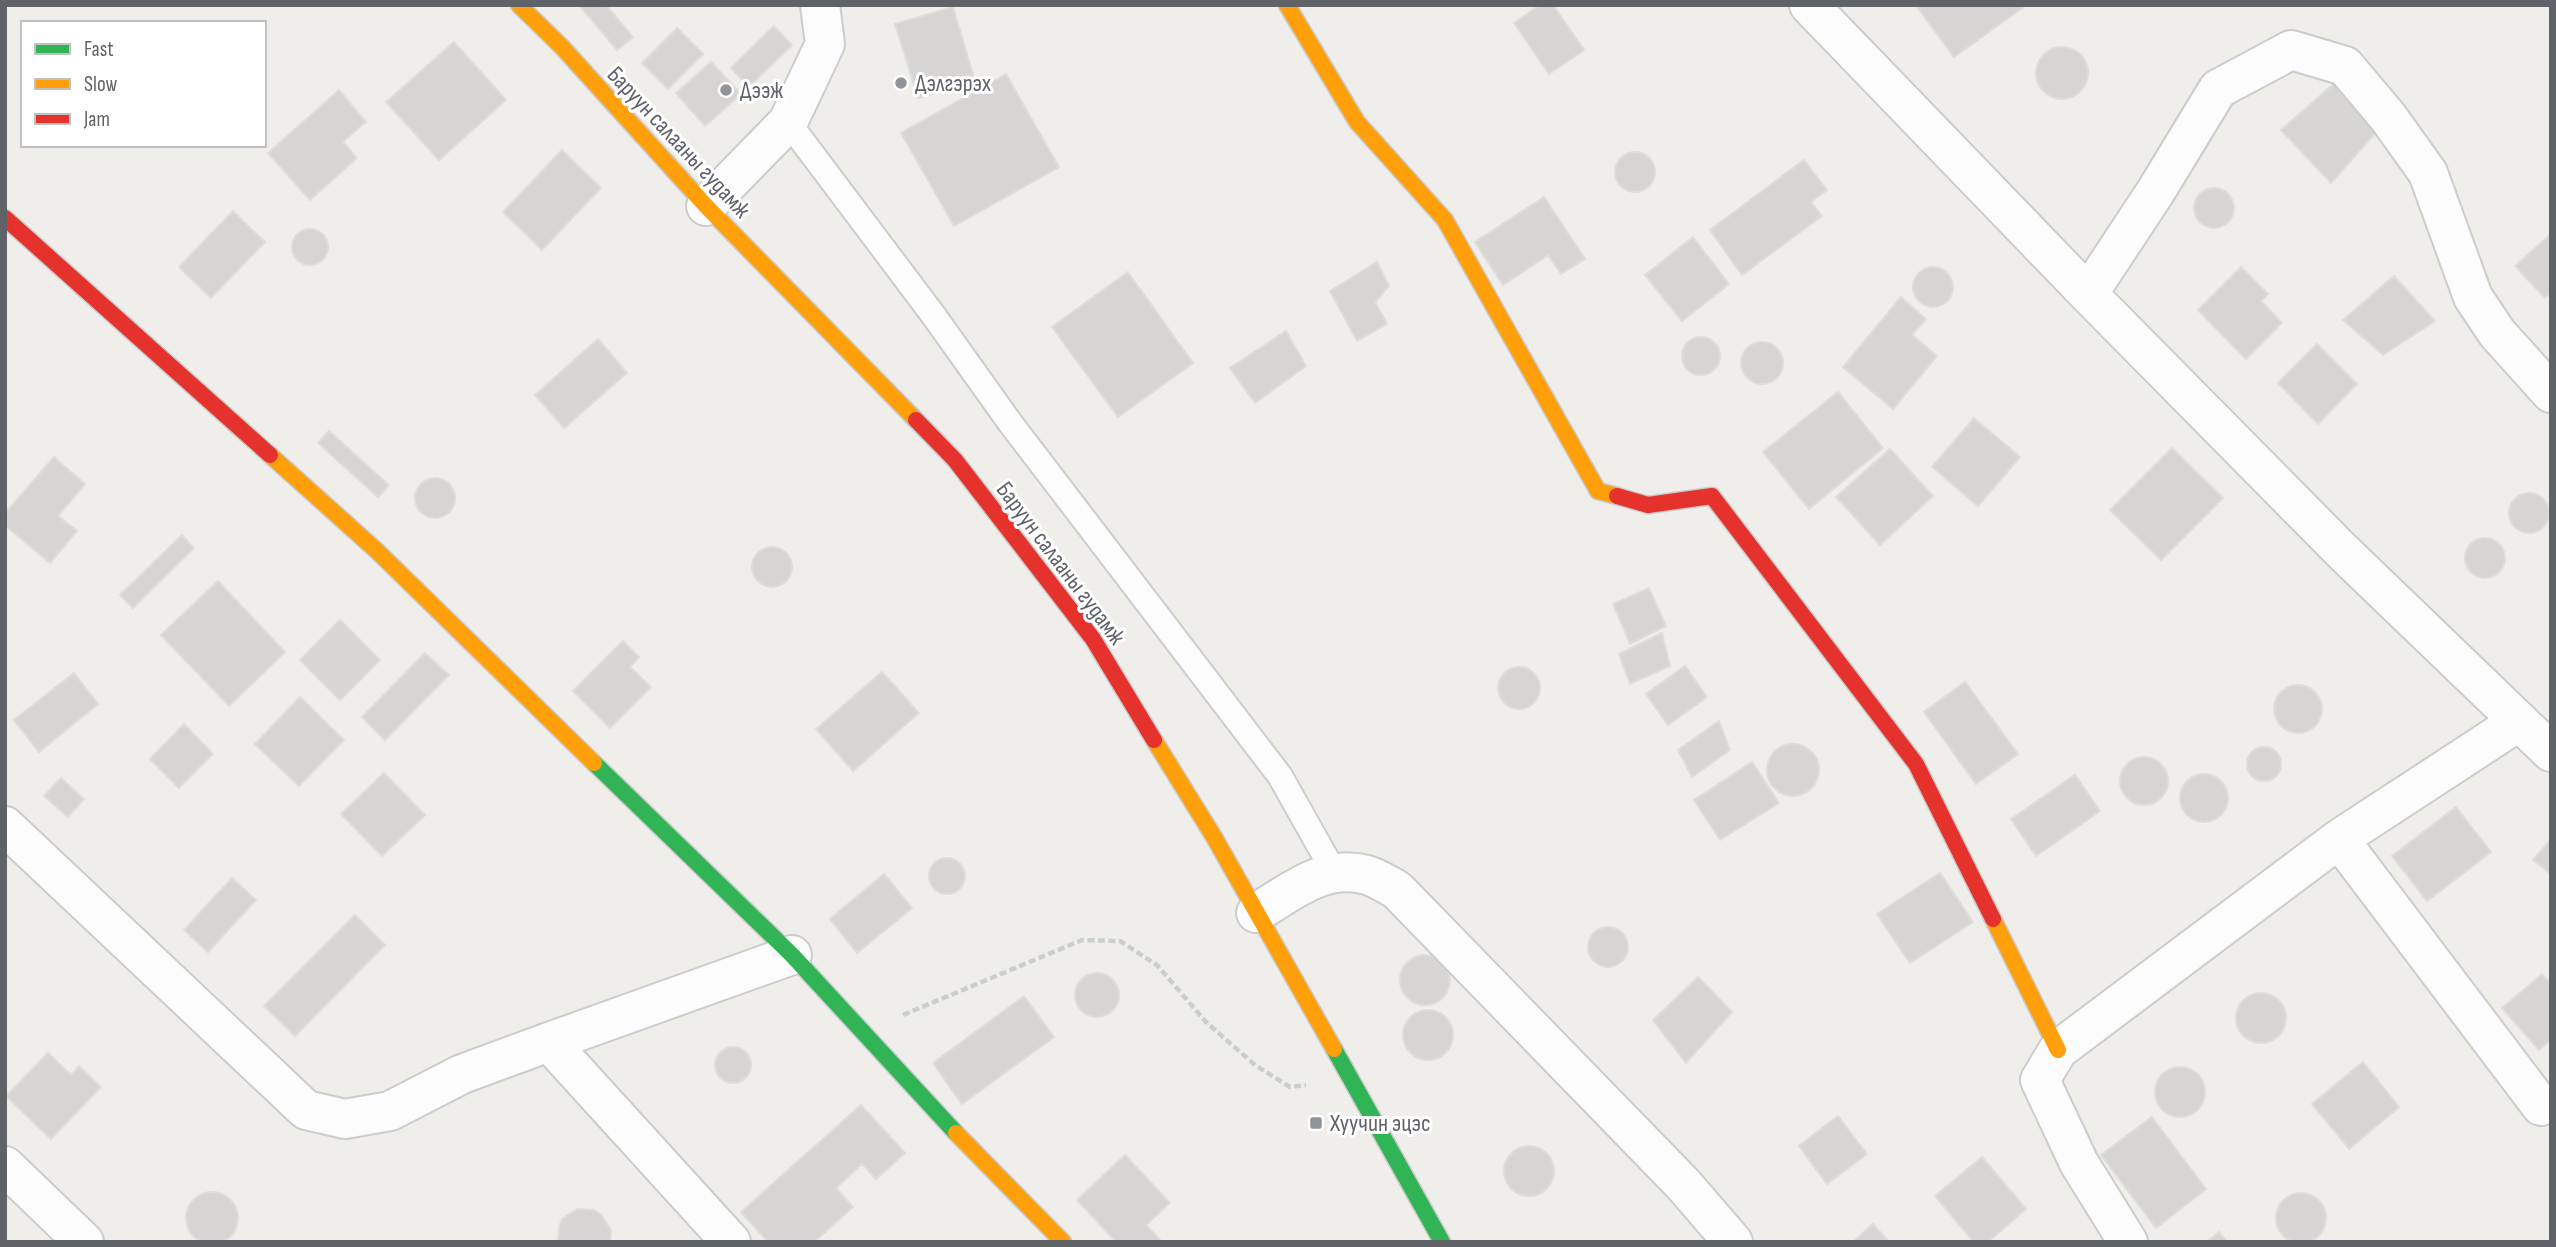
<svg xmlns="http://www.w3.org/2000/svg" width="2556" height="1247" font-family="'Sofia Sans Condensed',sans-serif">
	<rect width="100%" height="100%" fill="#efeeea"/>
	<path fill="#d6d5d3" stroke="#deddd9" stroke-width="2" d="M579,5H606L633,37L617,50Z
		M1540,5H1553L1584,50L1549,74L1514,23Z
		M1921,5H2025V6L1954,57L1918,8Z
		M953,7L975,81L918,98L895,24Z
		M774,26L792,45L749,87L731,68Z
		M677,28L703,54L668,89L642,63Z
		M454,42L506,100L439,160L386,102Z
		M2036 73a26 26 0 1 1 52 0a26 26 0 1 1-52 0Z
		M711,62L741,94L705,126L676,93Z
		M1006,74L1059,167L954,226L901,133Z
		M2344,75L2386,121L2331,183L2281,130Z
		M339,90L366,122L343,142L357,158L310,200L268,153Z
		M562,150L601,188L542,250L503,212Z
		M1615 172a20 20 0 1 1 40 0a20 20 0 1 1-40 0Z
		M1804,160L1827,190L1811,202L1822,216L1742,275L1710,230Z
		M2194 208a20 20 0 1 1 40 0a20 20 0 1 1-40 0Z
		M1544,197L1585,259L1561,274L1548,255L1503,285L1475,242Z
		M233,211L265,242L211,298L179,267Z
		M292 247a18 18 0 1 1 36 0a18 18 0 1 1-36 0Z
		M2551,234V293L2545,298L2515,266Z
		M1693,237L1729,284L1682,321L1645,275Z
		M1377,262L1389,286L1375,302L1387,324L1357,341L1330,291Z
		M1913 287a20 20 0 1 1 40 0a20 20 0 1 1-40 0Z
		M2241,267L2268,294L2261,301L2282,323L2246,359L2198,310Z
		M1128,272L1193,363L1118,417L1052,327Z
		M2394,276L2435,321L2383,355L2343,320Z
		M1901,297L1926,319L1912,335L1937,356L1893,409L1843,367Z
		M1286,331L1306,366L1255,403L1230,368Z
		M1682 356a19 19 0 1 1 38 0a19 19 0 1 1-38 0Z
		M598,339L627,373L564,428L535,395Z
		M1741 363a21 21 0 1 1 42 0a21 21 0 1 1-42 0Z
		M2317,344L2357,384L2318,424L2278,383Z
		M1838,392L1883,448L1809,509L1763,452Z
		M1974,418L2020,457L1978,506L1932,467Z
		M329,431L389,485L378,497L318,443Z
		M2172,448L2223,498L2161,560L2110,510Z
		M1890,449L1933,496L1880,545L1836,497Z
		M54,457L85,484L58,516L77,531L50,563L7,527L5,529V507L8,510Z
		M415 498a20 20 0 1 1 40 0a20 20 0 1 1-40 0Z
		M2509 513a20 20 0 1 1 40 0a20 20 0 1 1-40 0Z
		M182,535L194,548L133,608L120,595Z
		M2465 558a20 20 0 1 1 40 0a20 20 0 1 1-40 0Z
		M752 567a20 20 0 1 1 40 0a20 20 0 1 1-40 0Z
		M218,581L285,652L229,706L161,635Z
		M1649,588L1666,626L1630,644L1613,604Z
		M340,620L380,660L340,700L300,660Z
		M1662,633L1670,666L1630,684L1619,654Z
		M623,641L639,657L630,667L651,687L610,728L573,691Z
		M425,653L449,675L385,740L362,717Z
		M1685,666L1707,697L1668,725L1646,694Z
		M1498 688a21 21 0 1 1 42 0a21 21 0 1 1-42 0Z
		M882,672L919,713L853,771L816,729Z
		M74,673L98,704L39,752L14,720Z
		M1965,682L2018,754L1976,784L1924,712Z
		M2274 709a24 24 0 1 1 48 0a24 24 0 1 1-48 0Z
		M300,697L344,740L299,786L255,744Z
		M1719,721L1730,750L1692,777L1678,750Z
		M184,724L213,754L179,788L150,759Z
		M1767 770a26 26 0 1 1 52 0a26 26 0 1 1-52 0Z
		M2247 764a17 17 0 1 1 34 0a17 17 0 1 1-34 0Z
		M2120 781a24 24 0 1 1 48 0a24 24 0 1 1-48 0Z
		M1752,762L1779,803L1720,840L1694,800Z
		M384,773L425,815L382,856L341,814Z
		M2180 798a24 24 0 1 1 48 0a24 24 0 1 1-48 0Z
		M2075,775L2100,811L2036,856L2011,819Z
		M61,778L84,799L68,817L44,796Z
		M2456,807L2491,852L2427,901L2392,856Z
		M2551,839V874L2533,860Z
		M929 876a18 18 0 1 1 36 0a18 18 0 1 1-36 0Z
		M1940,873L1973,922L1910,963L1877,914Z
		M884,874L912,908L857,953L830,919Z
		M232,878L256,900L208,952L184,930Z
		M355,915L385,945L295,1036L264,1006Z
		M1588 947a20 20 0 1 1 40 0a20 20 0 1 1-40 0Z
		M1400 980a25 25 0 1 1 50 0a25 25 0 1 1-50 0Z
		M1075 995a22 22 0 1 1 44 0a22 22 0 1 1-44 0Z
		M2542,974L2551,984V1040L2539,1050L2502,1008Z
		M1698,977L1732,1012L1686,1063L1653,1020Z
		M2236 1018a25 25 0 1 1 50 0a25 25 0 1 1-50 0Z
		M1024,996L1054,1037L962,1104L933,1063Z
		M1403 1035a25 25 0 1 1 50 0a25 25 0 1 1-50 0Z
		M715 1065a18 18 0 1 1 36 0a18 18 0 1 1-36 0Z
		M48,1053L71,1075L79,1066L101,1087L51,1139L6,1096Z
		M2363,1062L2399,1107L2349,1149L2312,1104Z
		M2155 1092a25 25 0 1 1 50 0a25 25 0 1 1-50 0Z
		M861,1105L905,1153L876,1179L862,1164L836,1188L853,1207L814,1242H768L741,1212Z
		M1838,1116L1867,1154L1827,1184L1799,1146Z
		M2152,1117L2206,1189L2156,1228L2101,1155Z
		M1504 1171a25 25 0 1 1 50 0a25 25 0 1 1-50 0Z
		M1125,1155L1170,1203L1146,1225L1162,1242H1116L1077,1200Z
		M1982,1157L2026,1209L1988,1242H1974L1935,1196Z
		M186 1218a26 26 0 1 1 52 0a26 26 0 1 1-52 0Z
		M2276 1218a25 25 0 1 1 50 0a25 25 0 1 1-50 0Z
		M577,1209L594,1210L601,1215L611,1230L610,1242H558L559,1227L562,1219Z
		M1873,1224L1889,1242H1853Z
		M2219,1232L2227,1242H2207Z"/>
	<g fill="none" stroke-linecap="round" stroke-linejoin="round">
		<defs>
			<path id="lane" d="M788,122L934,316L1011,424L1280,776L1334,872"/>
			<path id="street" d="M1809,5L2088,294L2342,551L2551,752
				M706,206L788,122L825,44L820,5
				M2088,294L2156,191L2218,89L2291,50L2345,66L2388,117L2428,173L2473,297L2497,333L2551,393
				M5,826L306,1110L345,1119L390,1111L462,1074L549,1042
				M2339,839L2541,1106
				M1256,913C1291,892 1324,863 1367,875C1377,878 1388,885 1397,890L1683,1184L1733,1242
				M5,1166L84,1242
				M731,1242L549,1042L792,955
				M2128,1242L2079,1163L2040,1080L2058,1050L2339,839L2518,722"/>
			<path id="fast" d="M594,763L792,955L956,1133
				M1334,1049L1442,1242"/>
			<path id="slow" d="M519,5L562,47L706,206L916,420
				M1287,5L1357,122L1445,220L1598,491L1617,496
				M270,455L377,551L594,763
				M1154,740L1214,837L1334,1049
				M1993,919L2058,1050
				M956,1133L1063,1242"/>
			<path id="jam" d="M5,218L270,455
				M916,420L955,460L1093,639L1154,740
				M1617,496L1648,505L1712,496L1916,764L1993,919"/>
		</defs>
		<use href="#lane" stroke="#cbcccc" stroke-width="28"/>
		<use href="#street" stroke="#cbcccc" stroke-width="42"/>
		<use href="#fast" stroke="#cacacb" stroke-width="19"/>
		<use href="#slow" stroke="#cacacb" stroke-width="19"/>
		<use href="#jam" stroke="#cacacb" stroke-width="19"/>
		<path stroke="#cacfcc" stroke-width="4.5" stroke-dasharray="7 3.5" stroke-linecap="butt" d="M903,1015L1082,940L1120,941L1157,965L1206,1022L1255,1065L1290,1087L1306,1085"/>
		<use href="#lane" stroke="#fdfcfc" stroke-width="24"/>
		<use href="#street" stroke="#fdfcfc" stroke-width="38"/>
		<use href="#fast" stroke="#30b455" stroke-width="16"/>
		<use href="#slow" stroke="#ff9f0a" stroke-width="16"/>
		<use href="#jam" stroke="#e5322d" stroke-width="16"/>
	</g>
	<g fill="#919496" stroke="#fff" stroke-width="2.5">
		<circle cx="901" cy="83" r="7"/>
		<circle cx="726" cy="90" r="7"/>
		<rect x="1309" y="1116" width="14" height="14" rx="3.5"/>
	</g>
	<g text-anchor="middle" stroke-width="6" stroke-linejoin="round" paint-order="stroke">
		<g font-size="24" fill="#5f6368" stroke="#fff" text-anchor="start">
			<text x="915" y="91">Дэлгэрэх</text>
			<text x="740" y="98">Дээж</text>
			<text x="1330" y="1131">Хуучин эцэс</text>
		</g>
		<g font-size="24" fill="#5f6368" stroke="#fff">
			<text transform="translate(679 142) rotate(47)" y="8">Баруун салааны гудамж</text>
			<text transform="translate(1061 563) rotate(53)" y="8">Баруун салааны гудамж</text>
		</g>
	</g>
	<rect width="2556" height="1247" fill="none" stroke="#5f6368" stroke-width="14"/>
	<rect x="21" y="21" width="245" height="126" fill="#ffffff" stroke="#bfc1c3" stroke-width="2"/>
	<rect x="35" y="44" width="35" height="10" fill="#30b455" stroke="#bfc1c3" stroke-width="2"/>
	<text x="84" y="56" font-size="21" fill="#5f6368">Fast</text>
	<rect x="35" y="79" width="35" height="10" fill="#ff9f0a" stroke="#bfc1c3" stroke-width="2"/>
	<text x="84" y="91" font-size="21" fill="#5f6368">Slow</text>
	<rect x="35" y="114" width="35" height="10" fill="#e5322d" stroke="#bfc1c3" stroke-width="2"/>
	<text x="84" y="126" font-size="21" fill="#5f6368">Jam</text>
</svg>
